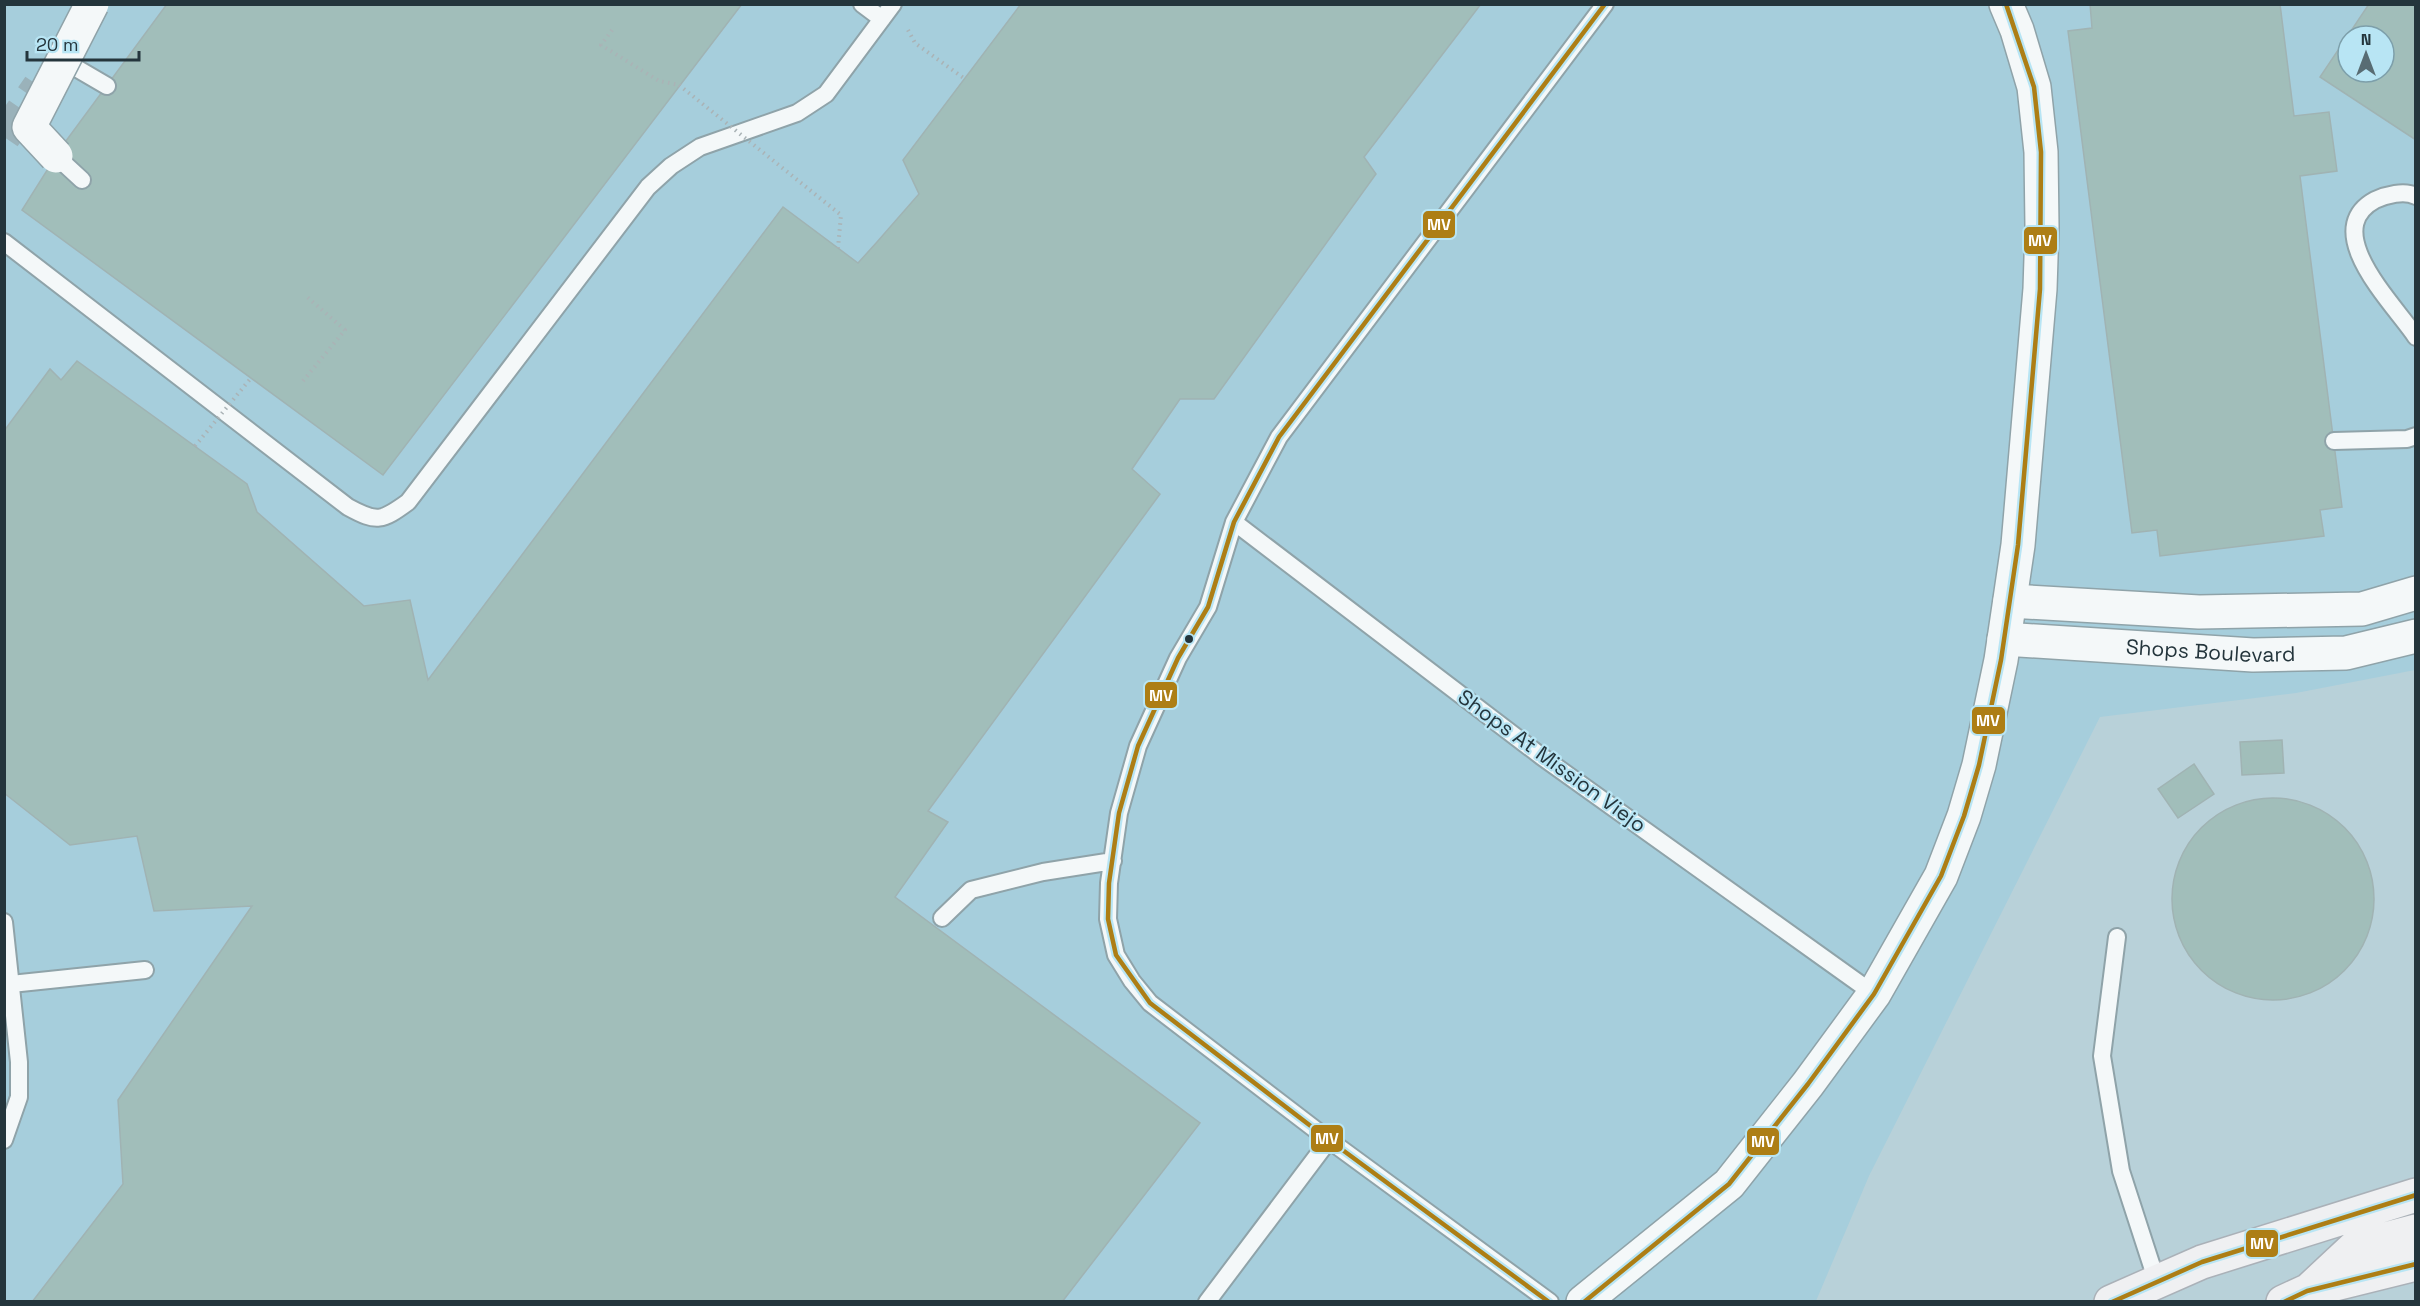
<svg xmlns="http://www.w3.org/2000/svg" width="2420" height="1306" font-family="'Space Grotesk',sans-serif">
	<rect width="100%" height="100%" fill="#b8d1d9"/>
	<path fill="#a6cedc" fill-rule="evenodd" d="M5,5H2415V670L2296,693L2100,717L1869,1176L1816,1301L5,1302ZM2348,36H2384V72H2348Z"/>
	<path fill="#a1beba" stroke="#a0b3b3" stroke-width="1.5" fill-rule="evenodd" d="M167,4H742L383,475L22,210L63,145Z
		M1021,4H1481L1364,157L1376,174L1214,399H1180L1132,469L1160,494L928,811L948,822L895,897L1200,1123L1062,1302H32L123,1184L118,1100L252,906L154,911L137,836L70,845L4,793V431L50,369L61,380L77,361L247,484L257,512L364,606L410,600L428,680L783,207L858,263L877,242L919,194L903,160Z
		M2090,4H2280L2294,116L2329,112L2337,171L2300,176L2342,507L2320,510L2324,536L2160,556L2157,530L2132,533L2068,31L2092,28Z
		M2369,4H2416V140L2320,77ZM2348,36H2384V72H2348Z
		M2282,740L2284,773L2242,775L2240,742Z
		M2194,764L2214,794L2178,818L2158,789Z
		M2172 899a101 101 0 1 1 202 0a101 101 0 1 1-202 0Z"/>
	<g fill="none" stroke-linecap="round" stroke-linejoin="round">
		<path stroke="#9ab2ba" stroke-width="33" stroke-dasharray="33 16" stroke-linecap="butt" d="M4,137L39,86"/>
		<defs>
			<path id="lane" d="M862,4L882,19
				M59,58L107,86
				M56,156L82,180
				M2416,196C2404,190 2386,195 2375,200C2318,231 2395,305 2416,337
				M4,242L348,507C377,523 382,521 408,502L648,187L671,166L700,147L797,113L826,94L893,4
				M2334,441L2407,439L2416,436
				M1234,522L1541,756L1874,994
				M942,918L971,890L1043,872L1113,861
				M4,922L19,1062V1097L4,1140
				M2117,937L2102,1056L2121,1171L2157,1282
				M11,984L145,970
				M1207,1302L1329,1140
				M1550,1302L1329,1140L1150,1003L1132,981L1116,955L1108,919L1109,883L1119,813L1138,746L1178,658L1208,607L1234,522L1279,437L1605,4"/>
			<g id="secondary">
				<path d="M2010,601L2199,612L2362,609L2416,593"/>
				<path id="s1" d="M2004,639L2253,655L2346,653L2416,636"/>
				<path d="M1583,1302L1729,1184L1808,1084L1874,994L1941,876L1964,816L1979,765L2001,660L2018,545L2040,289L2042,227L2041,152L2034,87L2017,30L2006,4"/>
			</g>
			<path id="primary" d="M2309,1290L2355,1247L2416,1231
				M2111,1302L2202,1262L2416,1195
				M2283,1302L2307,1291L2416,1264"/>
		</defs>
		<use href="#lane" stroke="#8fa3a9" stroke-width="20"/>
		<use href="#secondary" stroke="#8fa3a9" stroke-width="36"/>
		<use href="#primary" stroke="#aab1b8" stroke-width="36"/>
		<path stroke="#aab3b6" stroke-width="4" stroke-dasharray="1.5 4.5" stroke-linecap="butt" d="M612,30L601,45L659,81L679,85
			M908,30L915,43L965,79
			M303,381L345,330L306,296"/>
		<use href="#lane" stroke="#f4f8f9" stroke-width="16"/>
		<use href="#secondary" stroke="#f4f8f9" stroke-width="33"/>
		<use href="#primary" stroke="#eff0f2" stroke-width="33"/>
		<defs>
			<path id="secondary-bridge" d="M56,156L29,127L92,4"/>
		</defs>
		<use href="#secondary-bridge" stroke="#8fa3a9" stroke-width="36" stroke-linecap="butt"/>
		<path stroke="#aab3b6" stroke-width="4" stroke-dasharray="1.5 4.5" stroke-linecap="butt" d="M679,85L841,215L838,248
			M195,446L251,378"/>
		<use href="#secondary-bridge" stroke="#f4f8f9" stroke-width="33"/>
		<defs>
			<path id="bus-1" d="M1549,1302L1329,1140L1150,1003L1116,955L1108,919L1109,883L1119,813L1138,746L1178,658L1208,607L1234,522L1279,437L1605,4
				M1584,1302L1729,1184L1808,1084L1874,994L1941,876L1964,816L1979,765L2001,660L2018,545L2040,289L2041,152L2034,87L2006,4
				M2112,1302L2202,1262L2416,1195
				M2284,1302L2307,1291L2416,1264"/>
		</defs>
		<use href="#bus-1" stroke="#b8e5f4" stroke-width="9"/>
		<use href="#bus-1" stroke="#ad7e15" stroke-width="4.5"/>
	</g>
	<circle fill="#24353c" stroke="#b8e5f4" stroke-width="2" cx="1189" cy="639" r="5"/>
	<g text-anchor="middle" stroke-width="4.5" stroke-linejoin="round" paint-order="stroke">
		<g font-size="21" fill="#24353c" stroke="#b8e5f4">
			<text dy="7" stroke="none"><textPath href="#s1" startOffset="207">Shops Boulevard</textPath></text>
			<text transform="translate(1552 761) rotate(36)" y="7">Shops At Mission Viejo</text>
		</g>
	</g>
	<g stroke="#b8e5f4" stroke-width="2">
		<rect x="1422" y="210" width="34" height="29" rx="6" fill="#ad7e15"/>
		<rect x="2023" y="226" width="35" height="29" rx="6" fill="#ad7e15"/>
		<rect x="1144" y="681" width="34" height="28" rx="6" fill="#ad7e15"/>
		<rect x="1971" y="706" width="35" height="29" rx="6" fill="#ad7e15"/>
		<rect x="1310" y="1124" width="34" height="29" rx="6" fill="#ad7e15"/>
		<rect x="1746" y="1127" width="34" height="29" rx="6" fill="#ad7e15"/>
		<rect x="2245" y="1229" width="34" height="29" rx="6" fill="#ad7e15"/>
	</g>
	<g font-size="16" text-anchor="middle" font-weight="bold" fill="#fff">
		<text x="1439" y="230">MV</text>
		<text x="2040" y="246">MV</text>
		<text x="1161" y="701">MV</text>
		<text x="1988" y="726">MV</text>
		<text x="1327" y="1144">MV</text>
		<text x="1763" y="1147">MV</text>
		<text x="2262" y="1249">MV</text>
	</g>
	<rect width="2420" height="1306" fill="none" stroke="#24353c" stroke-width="12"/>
	<g transform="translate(2366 54)"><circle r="28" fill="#b8e5f4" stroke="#7d9faa" stroke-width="1.5"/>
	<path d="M0-4.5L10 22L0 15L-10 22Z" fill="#586c73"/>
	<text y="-9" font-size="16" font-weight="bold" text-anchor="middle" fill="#24353c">N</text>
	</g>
	<path d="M27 51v9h112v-9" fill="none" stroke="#24353c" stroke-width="3"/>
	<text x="36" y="51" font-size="18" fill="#24353c" stroke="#b8e5f4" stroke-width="4.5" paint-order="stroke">20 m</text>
</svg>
